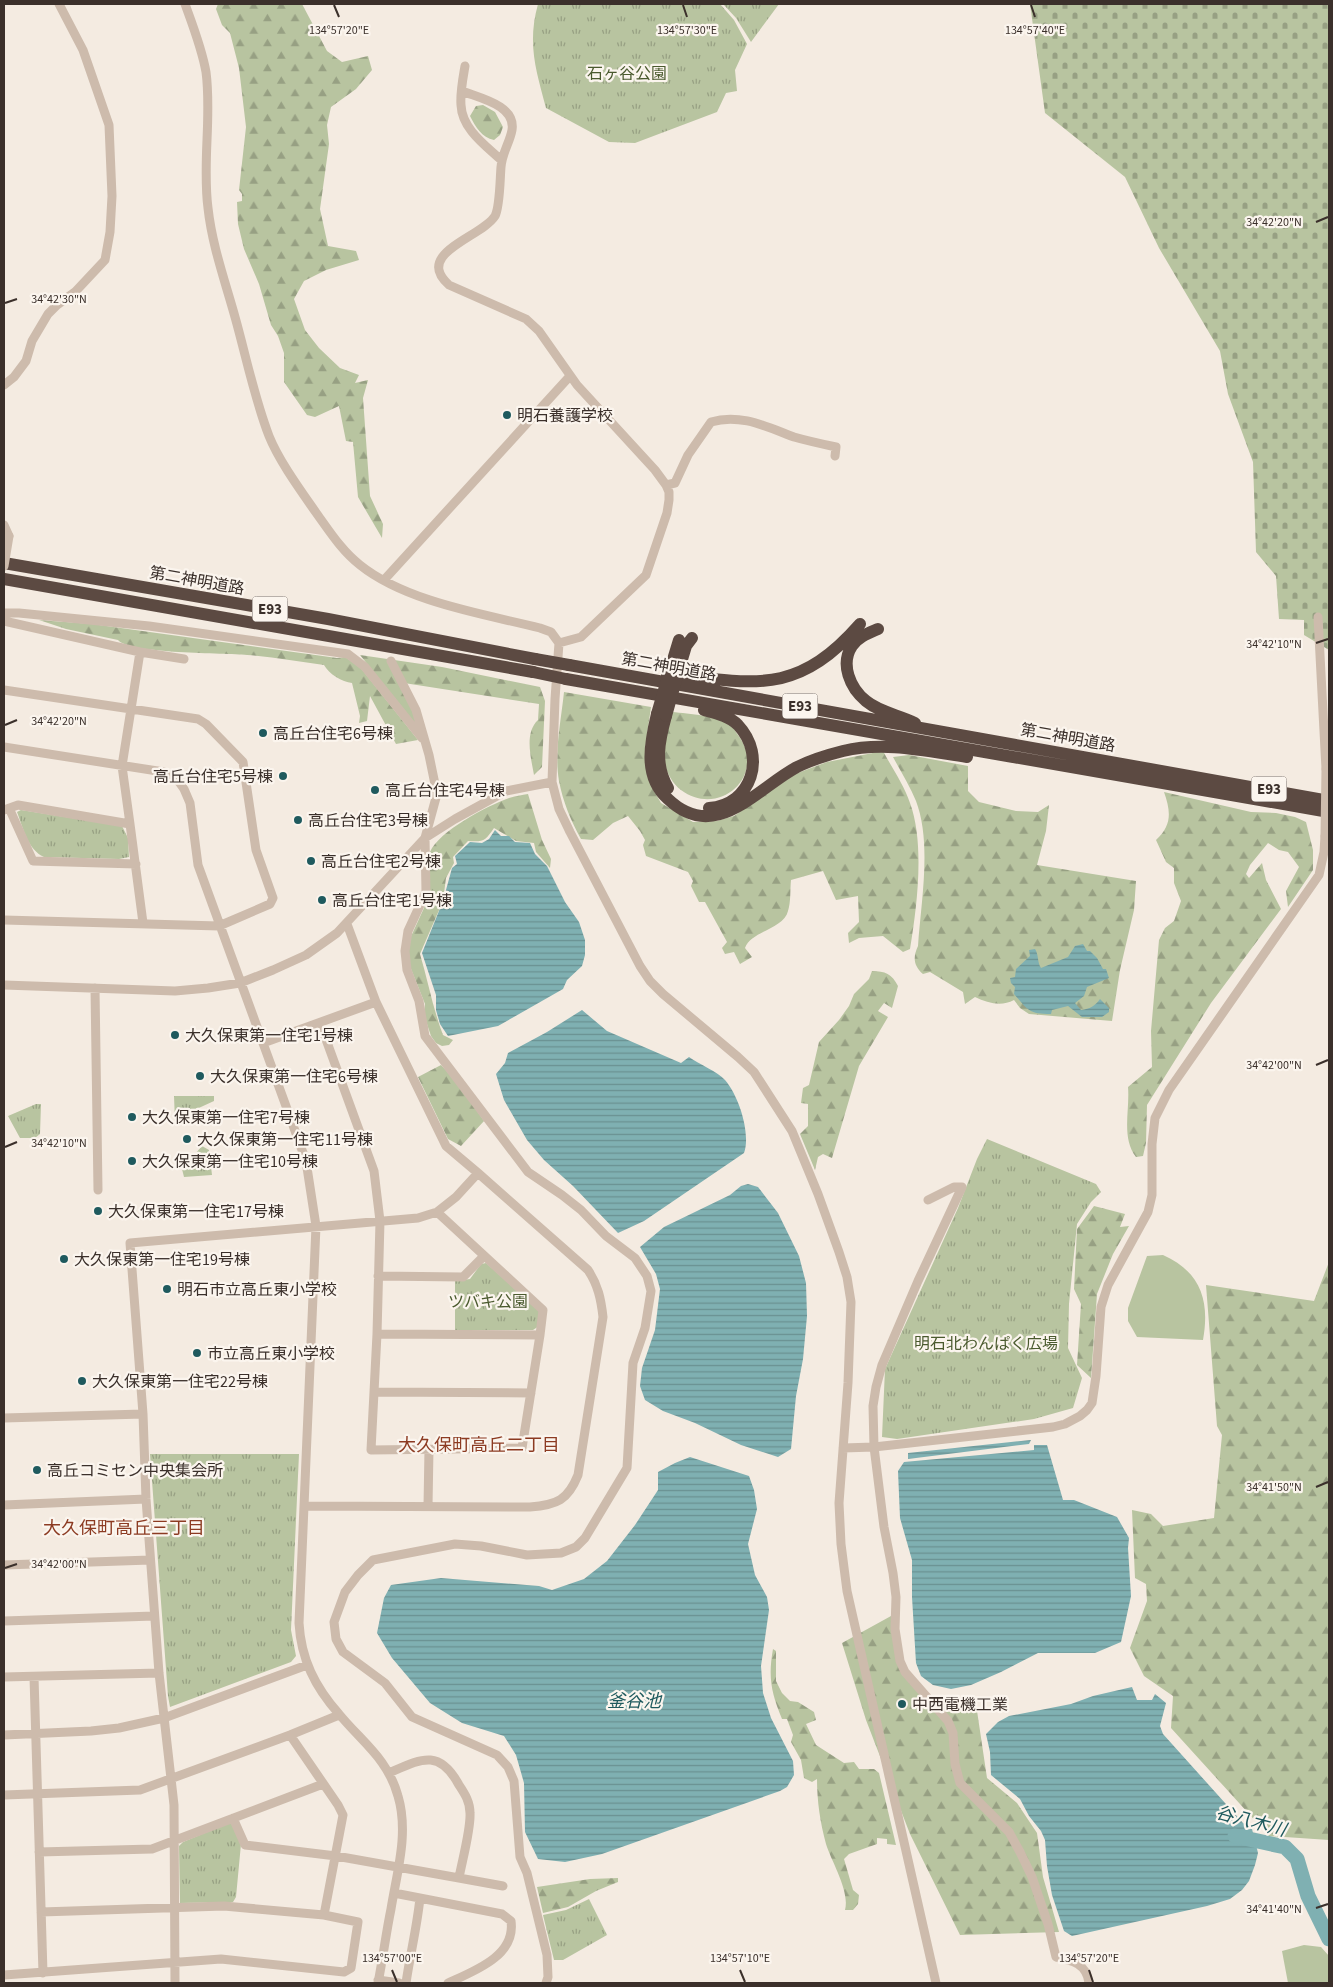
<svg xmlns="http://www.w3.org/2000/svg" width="1333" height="1987" font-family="'Source Sans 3','Noto Sans JP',sans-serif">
	<defs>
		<pattern id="forest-firs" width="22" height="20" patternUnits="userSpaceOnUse" patternTransform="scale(1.25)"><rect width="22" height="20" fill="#b8c4a0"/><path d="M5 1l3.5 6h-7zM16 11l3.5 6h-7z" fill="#97a083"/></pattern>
		<pattern id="cemetery-stones" width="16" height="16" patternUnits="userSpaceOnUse" patternTransform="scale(1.25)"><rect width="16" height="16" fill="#b8c4a0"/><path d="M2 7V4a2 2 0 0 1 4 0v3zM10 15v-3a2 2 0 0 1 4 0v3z" fill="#97a083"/></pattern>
		<pattern id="park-tufts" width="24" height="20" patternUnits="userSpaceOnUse" patternTransform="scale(1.25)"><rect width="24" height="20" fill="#b8c4a0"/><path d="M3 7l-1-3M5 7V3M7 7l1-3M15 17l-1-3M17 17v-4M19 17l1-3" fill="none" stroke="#97a083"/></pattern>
		<pattern id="water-rules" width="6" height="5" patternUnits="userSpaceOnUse" patternTransform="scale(1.25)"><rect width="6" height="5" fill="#7fb0b2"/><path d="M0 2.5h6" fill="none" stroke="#699091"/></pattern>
	</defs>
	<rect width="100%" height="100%" fill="#f4ebe1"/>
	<path fill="url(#forest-firs)" d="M218,4H302L327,51L342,62L368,56L372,70L356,89L331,107L327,125L329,144L320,209L328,246L356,251L359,260L326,270L304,281L294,299L305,330L319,348L340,368L359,375L355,383L368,380L363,398L370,496L383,524L382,538L358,497L353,442L346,441L339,406L315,417L307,415L284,382V353L278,336L271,325L259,284L244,249L238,224L237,202L242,201V194L239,190L246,127L239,68L230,33L222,25L216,9Z
		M483,105L495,112L503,127L500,135L494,140C482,138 475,126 470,116L476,106Z
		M39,620L92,624L337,658L345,657L360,667L418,740L396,744L370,696L367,721L359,723L360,716L352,683C342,682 329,674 324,665C299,662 273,657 247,655C226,653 129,654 118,640L66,629Z
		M360,655L442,667L540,687L545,701L542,767L534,775C531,758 524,733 538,720L539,704L404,683L417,726Z
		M564,692L651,707L645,749L653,789L661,803L693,822L717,821L734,816L795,774L827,762L883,751C892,768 904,785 910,803C925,844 917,907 910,949L903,952L883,936L859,938L849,943L848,933L859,922L858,896L836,900L823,871L791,880C790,890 791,902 788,911C784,929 751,931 745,948L752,957L740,964L734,952L725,954L722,948L727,942L705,902H699L691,886L693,881L688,872L646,856L643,845L645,840L640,831L628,816L613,823L593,840L581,839C571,821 563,802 559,781C554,753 561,721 564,692Z
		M672,712C690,714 717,715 732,726C734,728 736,733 738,735C768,774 720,819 681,790C671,783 663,766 663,753C663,740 670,725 672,712Z
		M909,755L968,766V791L979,802L1016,811L1038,812L1049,805L1046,831L1037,865L1136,881L1134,910L1120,970L1112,1021L1029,1014L1020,1008L1014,1000C1001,1007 988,1003 975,997L965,1004L963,992L930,972L923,974C913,965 913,957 918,946C921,902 932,843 916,801C910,786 901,772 893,757Z
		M1164,792L1251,812L1276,813L1295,817L1306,822L1313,850V870L1288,907L1286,891L1299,867L1288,852L1279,850L1268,843L1250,865L1246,874L1249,878L1262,863L1266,880L1281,909L1211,1003L1147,1105L1146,1143L1143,1156L1136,1157C1121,1138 1130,1110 1128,1087L1152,1067L1151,1031L1159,940L1165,928L1174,921L1181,901L1174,883V868L1166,862L1156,840C1172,825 1171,812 1164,792Z
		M528,794L542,840L551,859L550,868L536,852L534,843L516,841L494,828C485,841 484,842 468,841L453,857L454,863L446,878L443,901L420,954C428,981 433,1009 443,1035L453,1040L449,1045L442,1046L436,1043L431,1036L424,1015L425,1004L409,964L408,943L429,897L430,852C439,831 487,806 509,798C515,796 522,795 528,794Z
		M872,971C885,971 892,974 898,986L892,1008L884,1003L878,1011L888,1017L859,1066L832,1158L823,1154L818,1157L815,1170L800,1134L808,1126V1104L801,1103L803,1088L809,1085L819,1042L839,1020L849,1006L854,994L869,979Z
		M441,1065L457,1082L484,1121L461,1146L448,1139L418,1077Z
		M1094,1206L1125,1214L1120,1227L1129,1226L1113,1254L1097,1294L1091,1378L1077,1365L1081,1304L1074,1289L1077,1229Z
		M1329,1262V1840L1269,1836L1171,1728L1173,1696L1144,1676L1130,1648L1147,1601L1146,1584L1135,1578L1132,1510L1151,1514L1163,1526L1214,1518L1222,1435L1217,1426L1206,1285L1314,1301Z
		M891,1616L904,1673L933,1698L976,1704L987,1778L1017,1803L1037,1833L1043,1877L1059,1932L960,1935L910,1834L866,1720L842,1643Z
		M773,1649L776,1651V1681L782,1693L790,1701L798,1702L814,1712L816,1720L806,1724L816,1745L844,1763L854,1762L859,1769H874L879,1773L896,1845L887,1844V1839L877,1838V1844L849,1854L844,1859L853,1890L859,1895L858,1904L853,1910H845C850,1891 832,1863 826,1844C820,1822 817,1801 817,1779L812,1782L804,1778L801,1760L791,1742L793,1735L787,1719H782C771,1692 768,1677 773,1649Z
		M618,1878V1882L596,1891L568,1907L543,1913L537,1887L590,1879Z"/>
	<path fill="url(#cemetery-stones)" d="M1030,4H1329V650L1304,635V620L1279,619L1276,576L1256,552L1253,462L1228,394L1220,351L1159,248L1125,177L1045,113Z"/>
	<path fill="url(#park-tufts)" d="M538,4H720L734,20L747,44L735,70L737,91L726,93L717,112L635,143L609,142L546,108C536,70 527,44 538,4Z
		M723,4H779L751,42L736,18Z
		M21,810L122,826L128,838L129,857L119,859L44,857C28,850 23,828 17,812Z
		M174,1096H214V1101L190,1112L178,1122H175Z
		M36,1104H41L40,1134L35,1138H20L8,1116Z
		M987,1139L1096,1184L1101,1192L1091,1202L1077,1224L1069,1304L1068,1348L1082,1378L1073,1408L1034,1419L897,1439L882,1437L885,1369L958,1208L977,1159Z
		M202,1146L209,1150L212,1175L184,1177L182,1169Z
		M486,1263L539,1310V1326L533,1330H455V1281L470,1279L481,1264Z
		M150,1454H299L291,1630L296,1656L291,1662L170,1707L168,1696Z
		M229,1823L234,1824L241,1844L236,1897L233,1902L180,1903L179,1846L183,1842Z
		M589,1899L607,1935L563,1960H554L543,1915L566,1910Z"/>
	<path fill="#b8c4a0" d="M1163,1255C1201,1272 1210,1301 1203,1340L1137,1337L1128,1321V1308L1147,1256Z
		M1304,1945L1321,1947L1329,1956V1983H1288L1282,1951Z"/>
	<path fill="url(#water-rules)" d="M495,830L501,836H509L515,842L530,843L535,854L547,866L565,902L579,922L585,940V955L582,966L567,980L563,989L498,1026L448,1036L440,1024L436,1010V995L422,953L443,901L452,868L457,864L455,856L470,842L482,843L489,839Z
		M1083,944L1087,951H1090L1097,958L1103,969H1106L1109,978L1087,987L1084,996L1075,1003L1081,1010C1090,1009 1095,1006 1100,999L1109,1008V1012L1102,1017H1082L1068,1006L1052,1010L1051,1014C1028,1014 1028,1010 1014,994L1015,987L1011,983L1010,978L1015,977L1016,969L1030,956L1029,950L1035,949C1039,955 1037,962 1041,968L1068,957L1075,946Z
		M582,1010L607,1031L681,1063L689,1057C699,1064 718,1072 725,1080C739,1096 751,1134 744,1153L644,1221L618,1233L573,1186L544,1160L527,1140L504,1100L496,1074L505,1063L508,1053L547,1032Z
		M748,1184L758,1187L778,1213L799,1256L806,1283L807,1316L803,1359L796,1396L791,1449L778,1457L741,1445L695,1423L663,1411L645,1400L640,1386L642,1368L655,1330L660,1289L656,1274L640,1247L664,1227L730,1195L741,1186Z
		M1031,1440L1029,1444L908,1459V1453Z
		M1034,1445H1047L1063,1500H1074L1117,1517L1129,1538L1128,1548L1131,1596L1121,1642L1095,1653H1038L1001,1672L971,1685L951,1689L933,1685L921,1676L916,1663L912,1597V1560L900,1518L898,1471L904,1462L1034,1450Z
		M690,1457L749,1476L754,1490L757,1509L748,1544L755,1575L767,1597L769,1610L761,1666L763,1693L771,1718L793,1761L794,1775L787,1787L780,1791L602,1854L565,1862L538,1859L525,1832L524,1783L516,1755L504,1736L462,1723L430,1703L392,1658L377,1633L384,1598L391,1585L441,1578L539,1586L552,1590L584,1579L607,1561L635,1525L658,1490V1472L675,1463Z
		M1132,1687L1137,1700H1152L1155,1694L1166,1703L1160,1726L1163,1734L1243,1823L1252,1829L1258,1853L1255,1865L1249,1881L1242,1890L1230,1899L1207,1906L1072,1936L1064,1931L1052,1895L1047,1866L1045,1840L1041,1831L1029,1816L1020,1799L991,1775L990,1752L986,1734L998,1722L1009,1716L1071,1704L1093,1696Z"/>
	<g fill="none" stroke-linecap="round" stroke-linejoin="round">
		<path stroke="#7fb0b2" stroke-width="15" d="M1235,1836L1285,1847L1297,1859L1308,1896L1329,1939"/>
		<path stroke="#cdbbac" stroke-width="9" d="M185,4C193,26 202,49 206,72C212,117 202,163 208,208C212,245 225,281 235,317C246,356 254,397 269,436C279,461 301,491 317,514C330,532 342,551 360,565C406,602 484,614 540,628L551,632L559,643L555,699L552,782L559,809L570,832L640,966L650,981L663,994L738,1057L754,1072L792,1131L818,1194L839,1252L847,1277L851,1302L848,1383L839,1503L841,1544L847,1591L936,1983
			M465,66C463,78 460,92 461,105C462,129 485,145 501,160
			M462,91C479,98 516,105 512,130C510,142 502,153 501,167C500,178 500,207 495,216C482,237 413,253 449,285L526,319L539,331L577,385L655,470L666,485L669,492V500L667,513L646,575L581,637L559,643
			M4,385L14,377L26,361L32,341L48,314L57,305L75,292L105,260L110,232L112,196L109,125L83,50L59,4
			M666,485L675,483L688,455L711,422C740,413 767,427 794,437C808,441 822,444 836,447L835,456
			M4,525L9,536
			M384,580L570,376
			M4,613H19L149,626L348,654L365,667L422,738
			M1318,617L1326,769
			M4,621L140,652L184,659
			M391,661L416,710L429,755L437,794L425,838L426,892L408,931L405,951L407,970L419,1001L425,1036L528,1172L562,1195L581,1210L606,1236L635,1258L647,1276L651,1291L645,1328L633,1363L627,1468L585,1538L576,1547L561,1553L527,1555L481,1546L455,1544L373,1560L358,1575L345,1592L334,1622L336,1639L343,1652L385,1683L412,1717L497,1755L508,1767L514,1781L520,1857L527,1873L547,1955L548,1977L546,1983
			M4,690L198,719L206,724L243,762L256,850L273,898L270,904L219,926L4,920
			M4,747L164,772L174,777L179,782L184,789L190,803L198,865L306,1161L316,1226L299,1623C301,1659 315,1687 339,1714C362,1742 388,1759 398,1796C409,1833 397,1872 391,1909C386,1933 383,1958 378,1983
			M9,808L33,861L136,864
			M4,810L18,805L130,824L143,923
			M130,824L122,766L140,652
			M4,985L175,991L208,988L240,983L273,970L306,955L337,933L425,838L455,819L506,791L552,782
			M95,988L98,1190
			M320,1023L374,1171L380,1221L377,1334L371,1450L522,1448L540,1335L377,1334
			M263,1043L376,1002
			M928,1200L954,1187H962L918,1281L882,1365L876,1387L873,1406L874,1447L884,1527L893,1573L896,1597L895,1629L900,1661L905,1672L948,1721L953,1733L955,1764L960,1783L1009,1832L1020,1852L1032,1877L1048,1924L1056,1957C1072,1960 1087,1964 1089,1983
			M437,1212L543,1310L540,1335
			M378,1276L463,1277L484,1256
			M374,1392L531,1393
			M4,1418L143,1414
			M843,1448L874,1447L1053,1427L1065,1424L1080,1416L1087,1410L1092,1403L1096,1376L1101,1307L1108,1285L1148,1212L1152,1195V1144L1155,1118L1169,1090L1319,875L1324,852L1325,836
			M4,1505L146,1499
			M305,1506L530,1507C557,1505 568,1500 578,1475L603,1317C601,1299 598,1285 588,1270L478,1173L446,1146L376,1002L347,924
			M428,1506L429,1449
			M4,1565L150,1560
			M4,1621L154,1616
			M4,1677L159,1673
			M34,1677L43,1973
			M4,1735L91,1731L119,1728L164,1718L307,1665
			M4,1795L140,1790L290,1735L339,1715
			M233,1818L245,1845L336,1856L459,1878C462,1861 471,1829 470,1813C470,1802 465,1794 459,1785C439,1748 421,1759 389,1773
			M39,1852L152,1849L323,1784
			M459,1878L503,1886
			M394,1893L502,1914L511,1921C516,1956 474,1971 448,1983
			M41,1912L224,1906L324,1915L343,1815L338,1805L290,1735
			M4,1975L221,1959L344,1972L351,1968L358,1922L324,1915
			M378,1980L399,1983
			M175,1983L174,1805L159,1673L146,1499L143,1414L130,1243L418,1218L437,1212L456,1197L478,1173
			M406,1983C410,1955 417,1927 420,1898"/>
		<path stroke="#5c4a42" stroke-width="12" d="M4,563L328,619L535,659
			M4,579L533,672
			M878,629C869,633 858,637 852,646C840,664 850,688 866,701C879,712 899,715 915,723
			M672,663L679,640
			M569,665L1329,801
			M680,666L686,646L692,638
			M667,674C754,683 796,697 860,624
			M566,679L1329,812
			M704,710C715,713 729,716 738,725C767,756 752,805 709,808
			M657,714C650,743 643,777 668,799C715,844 756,789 797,767C811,760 827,755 843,751C884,741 926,751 967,757
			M666,716C659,741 654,764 668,788"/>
		<path stroke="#cdbbac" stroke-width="9" d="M4,566L9,536
			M1325,836L1326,769"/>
		<path stroke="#5c4a42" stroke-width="12" d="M535,659L569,665
			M533,672L566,679
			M657,714L672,663
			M666,716L680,666"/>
	</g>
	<path fill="none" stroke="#3b302b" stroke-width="2" d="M334,5L339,17M683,5L687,17M1031,5L1035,17M1316,222L1328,217M5,303L17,299M1316,643L1328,639M5,725L17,720M1316,1065L1328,1060M5,1147L17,1142M1316,1487L1328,1482M5,1568L17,1564M1316,1908L1328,1904M392,1970L397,1982M740,1970L745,1982M1089,1970L1093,1982"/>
	<g fill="#1f5a5e" stroke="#fbf5ee" stroke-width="2">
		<circle cx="507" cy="415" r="5"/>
		<circle cx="263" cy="733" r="5"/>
		<circle cx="283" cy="776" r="5"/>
		<circle cx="375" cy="790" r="5"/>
		<circle cx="298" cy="820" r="5"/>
		<circle cx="311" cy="861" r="5"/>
		<circle cx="322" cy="900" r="5"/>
		<circle cx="175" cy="1035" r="5"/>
		<circle cx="200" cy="1076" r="5"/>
		<circle cx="132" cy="1117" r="5"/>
		<circle cx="187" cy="1139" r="5"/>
		<circle cx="132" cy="1161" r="5"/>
		<circle cx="98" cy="1211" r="5"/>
		<circle cx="64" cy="1259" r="5"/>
		<circle cx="167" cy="1289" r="5"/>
		<circle cx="197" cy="1353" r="5"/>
		<circle cx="82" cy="1381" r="5"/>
		<circle cx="37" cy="1470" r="5"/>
		<circle cx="902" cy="1704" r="5"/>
	</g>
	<g text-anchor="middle" stroke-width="4.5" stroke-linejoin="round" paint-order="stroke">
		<g fill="#fbf5ee" stroke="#756b66" stroke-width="1">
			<rect x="252.5" y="596.5" width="35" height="25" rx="4"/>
			<rect x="782.5" y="693.5" width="35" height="25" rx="4"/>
			<rect x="1251.5" y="776.5" width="35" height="25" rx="4"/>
		</g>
		<g font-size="15" font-weight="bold" fill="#3b302b">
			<text x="270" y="614">E93</text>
			<text x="800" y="711">E93</text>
			<text x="1269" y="794">E93</text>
		</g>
		<g font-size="16" fill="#4a5a2e" stroke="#fbf5ee">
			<text x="627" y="79">石ヶ谷公園</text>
			<text x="488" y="1307">ツバキ公園</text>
			<text x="986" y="1349">明石北わんぱく広場</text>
		</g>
		<g font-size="16" fill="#3b302b" stroke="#fbf5ee" text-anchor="start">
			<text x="517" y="421">明石養護学校</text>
			<text x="273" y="739">高丘台住宅6号棟</text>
			<text x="273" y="782" text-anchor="end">高丘台住宅5号棟</text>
			<text x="385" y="796">高丘台住宅4号棟</text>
			<text x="308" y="826">高丘台住宅3号棟</text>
			<text x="321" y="867">高丘台住宅2号棟</text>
			<text x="332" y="906">高丘台住宅1号棟</text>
			<text x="185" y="1041">大久保東第一住宅1号棟</text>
			<text x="210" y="1082">大久保東第一住宅6号棟</text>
			<text x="142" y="1123">大久保東第一住宅7号棟</text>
			<text x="197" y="1145">大久保東第一住宅11号棟</text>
			<text x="142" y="1167">大久保東第一住宅10号棟</text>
			<text x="108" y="1217">大久保東第一住宅17号棟</text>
			<text x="74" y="1265">大久保東第一住宅19号棟</text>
			<text x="177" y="1295">明石市立高丘東小学校</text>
			<text x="207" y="1359">市立高丘東小学校</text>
			<text x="92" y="1387">大久保東第一住宅22号棟</text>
			<text x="47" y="1476">高丘コミセン中央集会所</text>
			<text x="912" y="1710">中西電機工業</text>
		</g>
		<g font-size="16" fill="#3b302b" stroke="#fbf5ee">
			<text transform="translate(197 580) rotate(10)" y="6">第二神明道路</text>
			<text transform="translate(669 666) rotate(10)" y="6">第二神明道路</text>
			<text transform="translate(1068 737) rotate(10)" y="6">第二神明道路</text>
		</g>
		<g font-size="18" fill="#8c3b22" stroke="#fbf5ee">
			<text x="479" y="1451">大久保町高丘二丁目</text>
			<text x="124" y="1534">大久保町高丘三丁目</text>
		</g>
		<g font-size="18" font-style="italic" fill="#1f5a5e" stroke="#fbf5ee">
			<text x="634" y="1707">釜谷池</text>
			<text transform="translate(1251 1821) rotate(15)" y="6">谷八木川</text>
		</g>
	</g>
	<g font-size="12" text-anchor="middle" fill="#3b302b" stroke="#fbf5ee" stroke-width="4.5" stroke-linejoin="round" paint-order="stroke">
		<text x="339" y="34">134°57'20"E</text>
		<text x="687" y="34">134°57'30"E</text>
		<text x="1035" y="34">134°57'40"E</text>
		<text x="1274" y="226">34°42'20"N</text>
		<text x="59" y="303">34°42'30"N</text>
		<text x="1274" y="648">34°42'10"N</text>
		<text x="59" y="725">34°42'20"N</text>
		<text x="1274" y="1069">34°42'00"N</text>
		<text x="59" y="1147">34°42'10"N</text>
		<text x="1274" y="1491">34°41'50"N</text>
		<text x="59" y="1568">34°42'00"N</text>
		<text x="1274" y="1913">34°41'40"N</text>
		<text x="392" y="1962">134°57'00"E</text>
		<text x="740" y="1962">134°57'10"E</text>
		<text x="1089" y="1962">134°57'20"E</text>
	</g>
	<rect width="1333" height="1987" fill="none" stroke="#3b302b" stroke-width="10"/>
</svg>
